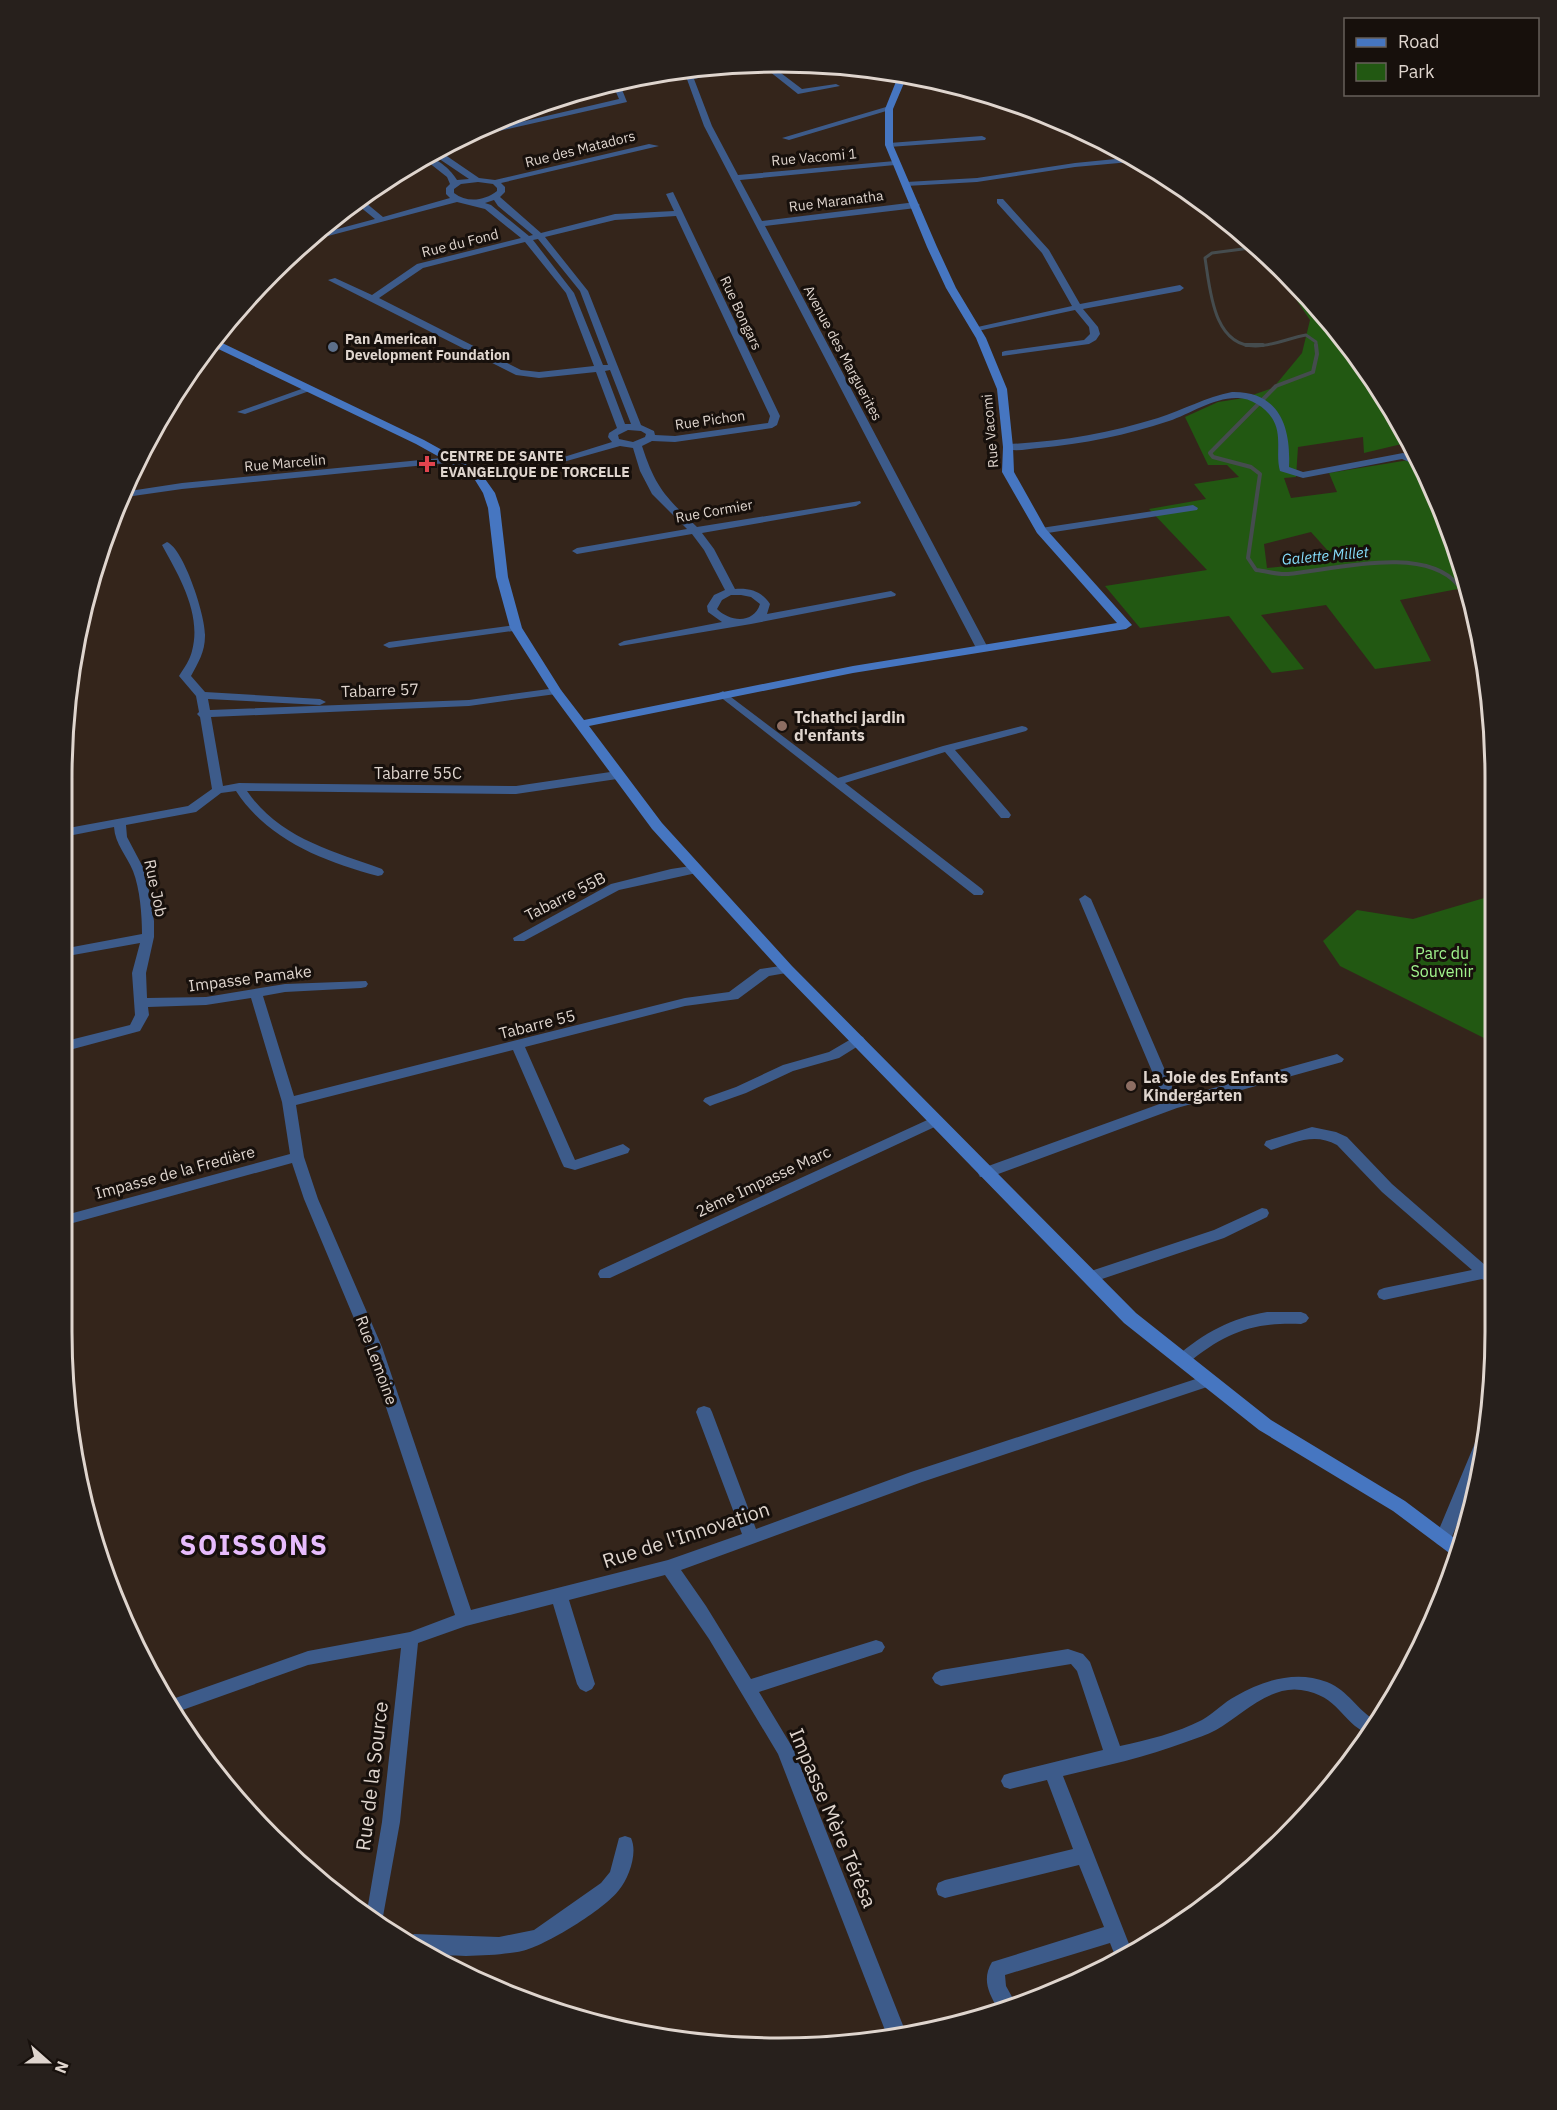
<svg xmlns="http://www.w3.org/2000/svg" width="1557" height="2110" font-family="'IBM Plex Sans',sans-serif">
	<rect width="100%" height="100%" fill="#34251b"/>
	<path fill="#225812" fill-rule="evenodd" d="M1267,256L1347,342L1406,443L1364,453L1363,437L1298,447L1296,477L1284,478L1291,498L1337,492L1329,473L1415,459L1441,504L1463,588L1400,600L1431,661L1375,669L1326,605L1261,615L1304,669L1272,673L1229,616L1140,628L1105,586L1207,570L1149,509L1206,499L1194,484L1239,477L1227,465H1208L1185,417L1218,402L1244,398L1273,388L1302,353L1310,320ZM1311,532L1337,561L1267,568L1264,544Z
		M1491,896L1492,1042L1340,966L1323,941L1357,910L1413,919Z"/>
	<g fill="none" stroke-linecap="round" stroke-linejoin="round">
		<path stroke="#454c4e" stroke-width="3" d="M1258,247L1212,253L1205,258C1210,289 1213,347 1256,346C1273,346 1289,338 1306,335L1316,342V346"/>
		<path stroke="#454c4e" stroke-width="4" d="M1246,345H1263
			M1316,345L1317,354L1313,372L1276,386L1210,453L1213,457L1251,467L1260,474L1248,558L1256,570C1267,571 1277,575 1288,574C1332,570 1425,544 1458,585C1468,598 1468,618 1475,633"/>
		<path fill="#3d5b8a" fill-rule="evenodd" d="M748,64H769L802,89L836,84L840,86L798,94L760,64L694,79L712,126L738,175L895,161L899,163L895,165L740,180L762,221L916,202L920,205L916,208L765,226L987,646L985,648L981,649L975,646L704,126L684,71L691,70L693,75Z
			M619,82L627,102L451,142L461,136L619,99L612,83Z
			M886,107L893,109L789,140L782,138Z
			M982,136L986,138L985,140L889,147L885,145L889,143Z
			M649,144L659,146L501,183L505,187V192L500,197L541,233L615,214L674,211L666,194L673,192L780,416L777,425L772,428L675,442L652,441L642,446C656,489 666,497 697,527L860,501L861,503L856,506L702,533L714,549L735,589C750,588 761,591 770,604L767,614L891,591L896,594L895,596L751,624L620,646L618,644L624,641L722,622L708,612L707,606L714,595L725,590L704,550L692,534L577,554L572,551L577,548L687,529L652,494L640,471L633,448L620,446L556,464L551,461L612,442L608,437L609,433L617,428L596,372L539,378L516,375L328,280L335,278L372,295L417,264L521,238L485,209L457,202L309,241L315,235L375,219L354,202L360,198L383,217L450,198L446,194V188L450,184L447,177L428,162V158C438,158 452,171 457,180L469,179L432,154L438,150L479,178L495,180ZM478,182L493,184L497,188V191C484,201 467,203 454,193V189L461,184ZM494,200L498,206L533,235L529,236L491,205L485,203ZM676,216L770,416L768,423L675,436L655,435L654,431L641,425L588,291L545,237L615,220ZM538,239L580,291L608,365H603L574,293L533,240ZM525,242L566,293L594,366L539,372L521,370L379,298L423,268ZM610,370L631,424H625L605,371ZM628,430L641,431L646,434L645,437L633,442L619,439L618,435ZM741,595L751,597L760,604C754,624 730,622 717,609L722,600L731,595Z
			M1136,157L1141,161L1075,167L977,182L906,186L902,184L906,182L977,178L1075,163Z
			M997,199H1003L1049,250L1080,304L1180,285L1184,288L1180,291L1083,309L1098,327L1100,334L1096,340L1089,344L1002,356V352L1005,351L1084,340L1090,334L1089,327L1075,310L973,332V328L1072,306L1042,253L997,203Z
			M307,387L315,389L245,414L237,412Z
			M1232,392C1280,391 1291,428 1289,467L1303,472L1403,453L1414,458L1419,466L1402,459L1303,478L1280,471C1275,454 1283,435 1272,418C1265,407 1250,398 1238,398C1214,397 1190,414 1169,421C1127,435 1083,444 1039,448C1028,449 1011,453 1003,447L1008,444C1059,442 1109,433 1158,418C1183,410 1206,397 1232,392Z
			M452,457L456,458V462L182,489L119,498L123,492L182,483Z
			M1193,505L1198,508L1197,510L1041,534L1036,531L1041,528Z
			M167,542C184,549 206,617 205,636C205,652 198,663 191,676L205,692L320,699L326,702L320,705L208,699L210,710L469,700L556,688L562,691L556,694L469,706L211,717L223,786L239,783L516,786L617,771L623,775L617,779L516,794L247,791C279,838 332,851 382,869L384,872L382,875L378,876C323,861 268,840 236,791L221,793L196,812L126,825L127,837L146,873L154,921V937L146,973L147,998L206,997L285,984L366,981L368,984L366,987L361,988L285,992L263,996L294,1096L685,998L729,992L760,969L787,965L793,969L792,972L769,976L738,999L685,1006L525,1047L575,1160L623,1144L630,1149L628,1153L575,1170L564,1167L562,1163L513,1050L296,1105L304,1157L318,1199L382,1347L471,1610L668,1560L742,1534L696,1412L698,1408L704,1406L710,1408L712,1412L756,1529L911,1472L1208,1375L1213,1377L1216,1381L1213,1385L922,1482L681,1570L706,1606L751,1679L876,1640L882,1642L885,1647L882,1652L759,1692L794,1750L906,2033L888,2038L778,1754L709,1639L665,1575L569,1600L595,1684L592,1689L586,1692L580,1689L577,1684L553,1604L466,1626L418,1643L400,1822L382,1922L367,1911L382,1822L401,1648L308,1665L174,1713L167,1701L308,1651L410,1632L455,1615L366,1347L304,1199L292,1163L62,1226V1216L290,1154L282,1102L251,998L206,1005L148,1007L149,1015L140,1031L62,1052V1042L130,1025L135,1015L132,973L140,943L62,957V949L142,934C142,915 140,889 133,871C127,856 115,844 114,827L63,837V829L188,806L212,789L200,717L197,714L199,712L196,696L179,676C184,668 190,660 192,651C202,614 179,576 162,545Z
			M516,625L521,628L520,630L389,648L383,645L389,642Z
			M723,691L838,778L943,746L1022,726L1026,727L1028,729L1026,731L955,750L1009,812L1011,815L1009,818H1001L945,752L845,783L982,889L984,892L982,895H974L719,696L717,694Z
			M697,865L703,869L701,872L619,890L524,941H514L513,938L611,884L671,869Z
			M1085,895L1091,899L1177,1098L1337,1054L1344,1059L1342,1062L1177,1108L990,1177H980L978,1173L980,1169L1165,1102L1079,899Z
			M858,1035L863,1037L865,1040L863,1043L839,1058L793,1071L746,1093L715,1104L710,1106L703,1101L705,1098L736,1087L783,1065L829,1052Z
			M936,1116L941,1118L943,1121L941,1124L610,1278H600L598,1274L600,1270Z
			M1312,1127L1336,1132L1347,1137L1392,1184L1493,1272V1285L1482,1279L1384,1300L1379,1298L1377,1294L1379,1290L1384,1288L1472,1270L1382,1192L1337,1145C1314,1132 1294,1143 1271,1150L1264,1145L1266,1141Z
			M1262,1208L1267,1209L1269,1213L1267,1217L1224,1238L1090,1283L1085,1281L1083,1277L1085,1273L1214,1230Z
			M1267,1312H1301L1306,1314L1309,1318L1306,1322L1301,1324C1252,1322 1225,1333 1187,1364L1182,1366L1177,1364L1174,1360L1177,1356C1204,1333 1231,1318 1267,1312Z
			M1483,1437L1478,1474L1451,1539L1449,1544L1443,1546L1437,1544L1435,1539L1475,1443L1477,1439Z
			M1068,1649L1083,1654L1090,1662L1120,1746C1147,1740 1177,1733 1202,1720C1214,1713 1224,1702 1236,1696C1264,1680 1296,1670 1327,1682C1349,1691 1357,1710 1376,1721L1368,1734C1340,1721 1340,1696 1301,1690C1270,1685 1240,1716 1216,1730C1207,1735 1196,1738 1186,1742C1146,1757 1105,1766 1063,1776L1131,1949L1116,1958L1110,1943L1005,1975L1006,1986L1016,2004L998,2009C988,1992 982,1979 992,1962L1104,1927L1079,1865L945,1898L938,1895L936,1889L938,1883L945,1880L1073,1849L1047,1780L1010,1789L1004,1787L1001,1781L1004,1775L1010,1773L1103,1750L1077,1671L1071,1664L941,1686L935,1683L932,1678L935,1673L941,1670Z
			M625,1836L631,1838C638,1853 629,1878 619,1890C605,1909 545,1946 522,1951C500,1956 452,1958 430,1953C422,1951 414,1943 407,1938L414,1934L499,1937L534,1930L601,1883L610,1872L619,1838Z"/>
		<path fill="#4676c1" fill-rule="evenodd" d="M899,74L907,76L893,109V145L937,247L956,288L986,338L1007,389L1013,447L1014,472L1046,529L1132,625L1126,629L853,673L589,726L662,823L792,966L1136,1313L1271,1420L1405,1501L1461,1543L1456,1558L1393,1511L1259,1430L1124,1323L782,972L652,829L552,694L510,628L496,577L488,508L483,493L475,480L461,469L416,444L210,345L216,340L424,440L469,465L483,476L495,493L500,508L508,577L522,628L561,690L584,720L853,666L1117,623L1037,533L1002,472L1003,447L997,389L976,338L946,288L927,247L885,145V109Z"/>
	</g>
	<circle fill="#5c6f8a" stroke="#17100c" stroke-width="2" cx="333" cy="347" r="6"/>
	<path fill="#e0444e" stroke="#17100c" stroke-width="2" d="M424 455h6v6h6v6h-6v6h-6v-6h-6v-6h6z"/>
	<g fill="#8d6e63" stroke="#17100c" stroke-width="2">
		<circle cx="782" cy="726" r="6"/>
		<circle cx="1131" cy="1086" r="6"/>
	</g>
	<g text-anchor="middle" stroke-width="6" stroke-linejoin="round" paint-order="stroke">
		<g font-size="14" fill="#dfd5ce" stroke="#17100c">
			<text transform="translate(580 149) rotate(-14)" y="5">Rue des Matadors</text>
			<text transform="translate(814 157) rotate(-5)" y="5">Rue Vacomi 1</text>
			<text transform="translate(836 201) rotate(-7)" y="5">Rue Maranatha</text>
			<text transform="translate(460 243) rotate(-14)" y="5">Rue du Fond</text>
			<text transform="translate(741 313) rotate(65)" y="5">Rue Bongars</text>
			<text transform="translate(843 353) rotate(62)" y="5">Avenue des Marguerites</text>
			<text transform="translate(710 420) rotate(-8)" y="5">Rue Pichon</text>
			<text transform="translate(990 431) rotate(-95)" y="5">Rue Vacomi</text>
			<text transform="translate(285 463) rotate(-5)" y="5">Rue Marcelin</text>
			<text transform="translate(714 511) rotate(-10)" y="5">Rue Cormier</text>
		</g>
		<g font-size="14" font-weight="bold" fill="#dfd5ce" stroke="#17100c" text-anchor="start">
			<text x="345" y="344">Pan American<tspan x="345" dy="16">Development Foundation</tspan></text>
			<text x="440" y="461">CENTRE DE SANTE<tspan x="440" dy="16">EVANGELIQUE DE TORCELLE</tspan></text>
		</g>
		<g font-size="15" font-style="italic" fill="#86defd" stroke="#17100c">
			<text transform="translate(1325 556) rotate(-5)" y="5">Galette Millet</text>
		</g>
		<g font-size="16" fill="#dfd5ce" stroke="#17100c">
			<text transform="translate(380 690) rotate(-2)" y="6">Tabarre 57</text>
			<text x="418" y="779">Tabarre 55C</text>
			<text transform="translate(156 888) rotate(78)" y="6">Rue Job</text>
			<text transform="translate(565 896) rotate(-27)" y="6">Tabarre 55B</text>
			<text transform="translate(250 978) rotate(-7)" y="6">Impasse Pamake</text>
			<text transform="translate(537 1024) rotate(-14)" y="6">Tabarre 55</text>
			<text transform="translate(175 1172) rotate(-15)" y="6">Impasse de la Fredière</text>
			<text transform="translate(763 1181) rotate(-25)" y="6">2ème Impasse Marc</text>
			<text transform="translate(377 1360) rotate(70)" y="6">Rue Lemoine</text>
		</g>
		<g font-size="16" font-weight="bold" fill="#dfd5ce" stroke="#17100c" text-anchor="start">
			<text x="794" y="723">Tchathci jardin<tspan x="794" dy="18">d'enfants</tspan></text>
			<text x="1143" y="1083">La Joie des Enfants<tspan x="1143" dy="18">Kindergarten</tspan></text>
		</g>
		<g font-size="16" fill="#a1f48d" stroke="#17100c">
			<text x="1442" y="959">Parc du<tspan x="1442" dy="18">Souvenir</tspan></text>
		</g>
		<g font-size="20" fill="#dfd5ce" stroke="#17100c">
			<text transform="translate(686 1535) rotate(-18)" y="7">Rue de l'Innovation</text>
			<text transform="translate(372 1776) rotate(-83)" y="7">Rue de la Source</text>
			<text transform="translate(833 1818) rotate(67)" y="7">Impasse Mère Térésa</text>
		</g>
		<g font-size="27" font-weight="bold" letter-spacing="1.5" fill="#e7bcfd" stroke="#17100c">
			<text x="254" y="1555">SOISSONS</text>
		</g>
	</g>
	<path d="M0 0H1557V2110H0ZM778 72H779A706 706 0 0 1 1485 778V1332A706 706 0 0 1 779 2038H778A706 706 0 0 1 72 1332V778A706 706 0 0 1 778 72Z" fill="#27201c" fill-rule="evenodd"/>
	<path fill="none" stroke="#dfd5ce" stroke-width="3" d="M778 72H779A706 706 0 0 1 1485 778V1332A706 706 0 0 1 779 2038H778A706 706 0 0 1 72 1332V778A706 706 0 0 1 778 72Z"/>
	<rect x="1344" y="18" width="195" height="78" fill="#17100c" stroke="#675f5a" stroke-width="1.5"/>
	<rect x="1356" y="38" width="30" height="9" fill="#4676c1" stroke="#675f5a" stroke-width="1.5"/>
	<text x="1398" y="48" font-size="18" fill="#dfd5ce">Road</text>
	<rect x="1356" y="63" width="30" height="18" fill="#225812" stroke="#675f5a" stroke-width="1.5"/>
	<text x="1398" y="78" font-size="18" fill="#dfd5ce">Park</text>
	<g transform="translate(48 2062) rotate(111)" stroke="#17100c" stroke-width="4.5" paint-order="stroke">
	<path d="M0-4.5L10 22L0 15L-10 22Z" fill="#dfd5ce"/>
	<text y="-9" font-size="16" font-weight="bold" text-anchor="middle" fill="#dfd5ce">N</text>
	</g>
</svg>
